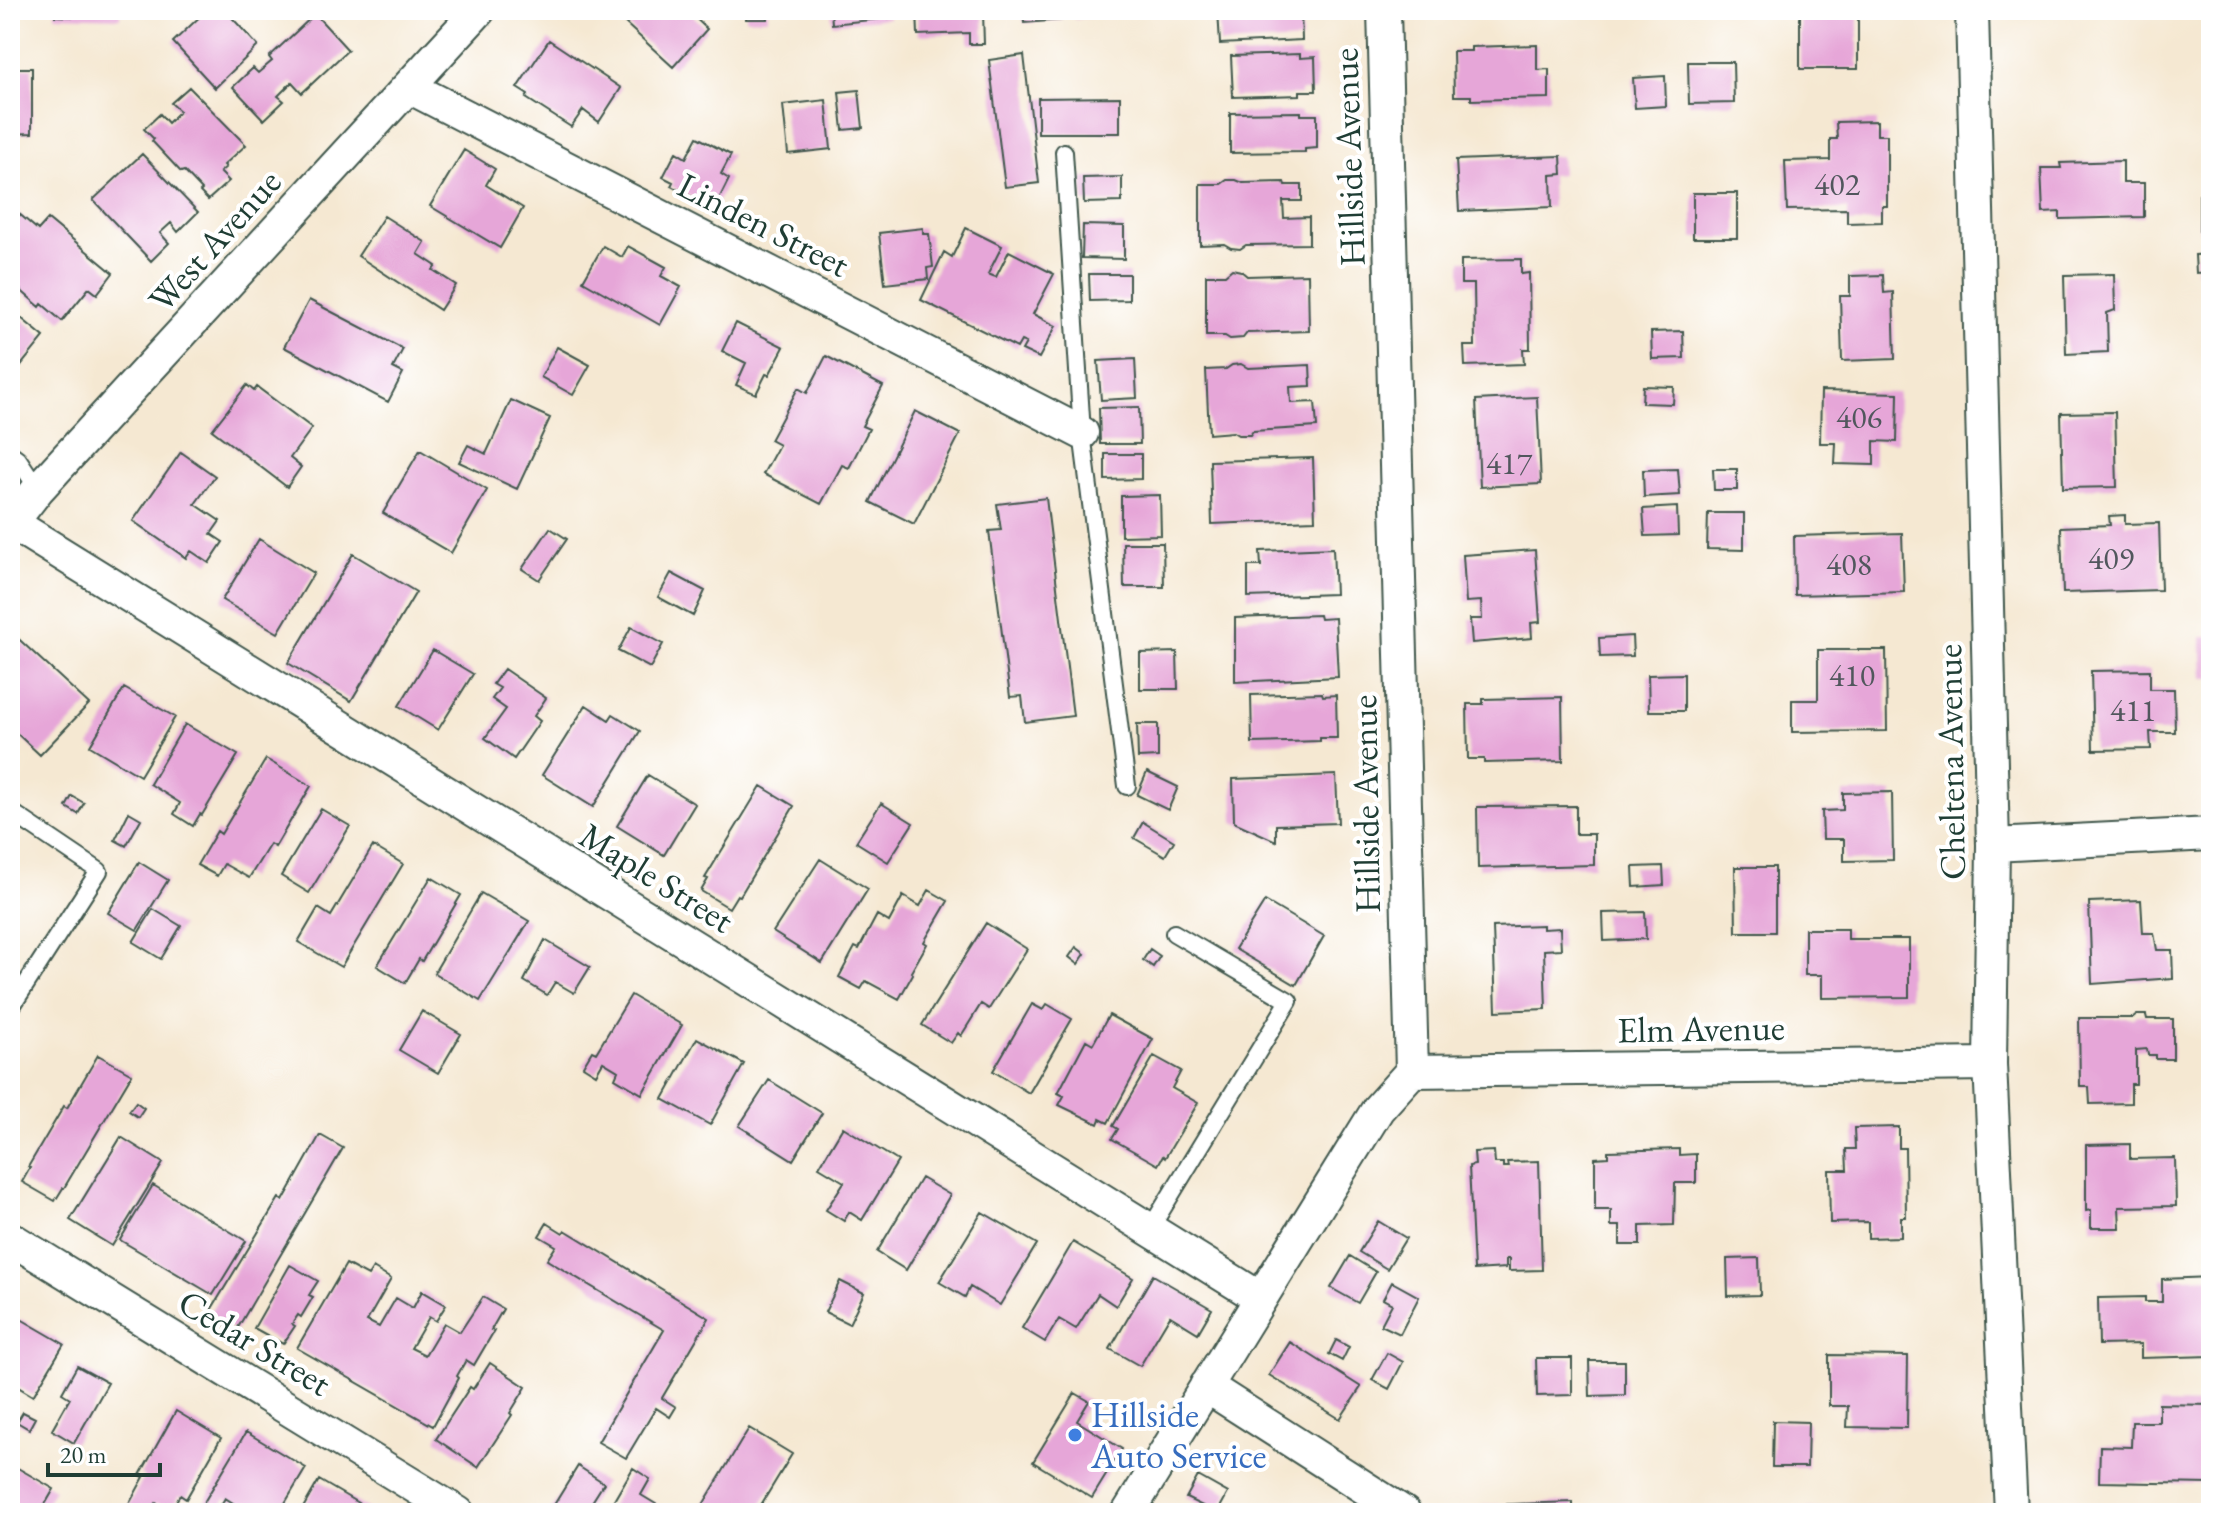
<svg xmlns="http://www.w3.org/2000/svg" width="2221" height="1523" font-family="'EB Garamond',serif">
	<rect width="100%" height="100%" fill="#fff"/>
	<filter id="ink" filterUnits="userSpaceOnUse"><feTurbulence type="fractalNoise" baseFrequency=".0125" numOctaves="2"/><feDisplacementMap in="SourceGraphic" scale="16" xChannelSelector="R" yChannelSelector="G"/><feConvolveMatrix kernelMatrix="1 2 1 2 8 2 1 2 1" color-interpolation-filters="sRGB"/></filter>
	<filter id="wash" filterUnits="userSpaceOnUse"><feTurbulence type="fractalNoise" baseFrequency=".006" numOctaves="4" result="noise"/><feDisplacementMap in="SourceGraphic" scale="32" xChannelSelector="R" yChannelSelector="G"/><feGaussianBlur stdDeviation="1.8" result="paint"/><feColorMatrix in="noise" values="0 0 0 0 0 0 0 0 0 0 0 0 0 0 0 0 0 1.4 0 .05"/><feComposite in="paint" operator="in"/></filter>
	<g filter="url(#wash)">
		<rect width="100%" height="100%" fill="#f5e8d2"/>
		<g id="blocks">
			<path fill="#e6a6d8" d="M55,10H120V18L55,16Z
				M207,10H225L258,46L215,88L173,42Z
				M611,10H687L707,29L673,67Z
				M746,10H768V19H746Z
				M831,10H888L889,18L832,24Z
				M917,10H972V13L983,12L984,44H969V33L918,35Z
				M1023,10H1061L1062,20L1024,23Z
				M1073,10H1112V15L1074,19Z
				M1218,10H1301L1302,40L1220,44Z
				M1800,10H1858V69H1800Z
				M315,14L348,50L302,93L292,82L278,96L284,101L264,120L233,87L253,68L258,73L272,61L269,57Z
				M549,40L621,88L599,122L583,110L571,127L526,98L528,95L517,88Z
				M1537,45V70L1549,69V98L1471,100V96H1454L1453,51H1471V47Z
				M1300,54V58L1315,57L1316,91H1300V95L1233,97L1231,56Z
				M1024,55L1039,183L1005,187L989,60Z
				M1688,62H1733L1734,103L1689,104Z
				M10,68H32V133L10,134Z
				M1665,76L1666,106L1635,108L1633,78Z
				M189,87L246,145L224,165L226,167L220,172L229,181L208,200L200,192L202,190L184,171L181,172L152,141L154,139L144,129L160,114L168,123L180,111L171,103Z
				M859,90L863,128L843,130L839,92Z
				M1120,97V133H1038V98Z
				M826,100L831,149L788,154L783,105Z
				M1301,112V115H1317V148L1305,149V152L1230,153V113Z
				M1877,121V135H1887V206H1882V222L1847,223V209L1787,210L1785,161L1830,160V139H1837L1836,122Z
				M697,137L731,155L721,174L729,179L714,209L671,186L673,182L663,177L676,152L686,158Z
				M464,150L495,169L486,185L523,208L500,248L430,206Z
				M142,154L198,212L178,232L171,223L160,233L169,243L151,261L93,200Z
				M1561,156L1562,174L1551,175L1552,207L1459,211L1456,160Z
				M2123,161V183H2144V217L2060,219V212L2043,213L2041,168H2061L2060,163Z
				M1122,177V202L1084,203L1083,178Z
				M1227,180H1236L1243,183L1284,182L1285,185H1302V201H1283L1284,218L1309,217V244L1246,245L1240,249L1231,248L1224,244L1200,245V184H1221Z
				M1693,193H1737V238H1693Z
				M2199,195H2211V231H2199Z
				M17,212L38,230L48,219L113,273L97,294L89,288L62,321L42,304L40,307L10,281V221Z
				M384,216L425,242L418,254L436,266L433,270L456,285L440,310L358,256Z
				M1083,225L1124,226V259L1082,258Z
				M923,228V234H929L933,267L927,268L928,279L885,284L879,233Z
				M966,228L1002,246L988,274L993,276L996,277L1009,251L1054,274L1033,314L1056,326L1039,358L1022,350L1026,343L1021,341L1017,348L921,300L944,252L952,257Z
				M603,246L622,257L628,246L666,267L661,276L681,287L660,325L583,281Z
				M2211,254V272L2196,273L2195,255Z
				M1521,259V274L1529,273L1530,349H1523L1524,364L1465,366L1464,346H1475L1474,284H1461V260Z
				M1232,269L1241,271L1247,276L1308,274L1309,331L1247,333L1243,338L1230,339L1225,336H1206V275H1225Z
				M1089,274H1129V300L1090,301Z
				M2114,274L2115,310L2107,313L2108,352L2066,354L2064,275Z
				M1883,275L1884,293L1893,292L1895,359L1842,361L1840,296H1850V276Z
				M309,300L403,349L393,368L403,373L388,402L284,347Z
				M10,302L19,309L15,313L44,337L10,379Z
				M736,323L784,347L769,375L766,374L756,394L736,385L746,363L722,351Z
				M1683,331L1684,358L1652,359L1651,332Z
				M557,347L590,365L573,395L541,377Z
				M826,356L883,386L862,426L869,429L849,468L842,465L821,504L763,474L779,445L770,440L798,388L807,393Z
				M1135,359L1137,398L1101,400L1098,361Z
				M1241,364L1248,368L1310,365L1311,386L1290,387L1291,403L1315,402L1317,427L1253,431L1250,435H1238L1233,432L1209,434L1206,370L1226,369L1232,365Z
				M247,385L254,391L257,387L312,428L290,458L301,467L287,487L212,430Z
				M1643,386L1674,387L1673,404L1642,403Z
				M1821,391L1898,393L1897,442L1874,441V465L1835,464L1836,443H1820Z
				M1537,397L1541,484L1480,487L1476,400Z
				M511,400L550,418L517,489L459,462L468,445L486,454Z
				M1139,407L1140,444H1100L1099,408Z
				M915,411L960,434L914,524L870,502Z
				M2115,412L2117,487L2063,488L2061,413Z
				M420,450L487,490L451,553L383,513Z
				M181,452L215,476L195,504L220,521L211,534L223,542L209,563L191,551L186,558L133,521Z
				M1105,454H1141V479L1105,480Z
				M1313,458L1315,520L1212,524L1210,461Z
				M1678,469L1680,495L1644,497L1643,470Z
				M1713,469H1737V490H1714Z
				M1160,495L1161,535L1121,536V496Z
				M1046,498L1073,716L1025,722L1022,696L1010,697L989,531L1001,530L997,504Z
				M1677,507L1678,535L1645,536L1643,509Z
				M1708,513H1744V550L1707,549Z
				M2125,515V524L2159,523L2161,590L2063,593L2061,527L2110,525L2109,516Z
				M550,528L567,539L539,580L522,569Z
				M1902,533L1904,592L1795,595L1794,536Z
				M259,539L314,573L278,633L222,600Z
				M1123,543H1163L1164,587H1124Z
				M1333,548L1335,594L1248,597V566H1261L1260,551Z
				M1535,550L1540,622L1531,623L1532,638L1472,643L1470,619H1482L1481,601L1466,602L1463,555Z
				M353,554L416,592L351,701L288,663Z
				M671,573L705,591L693,616L658,597Z
				M1319,615L1320,619L1335,618L1338,677L1235,682V618Z
				M631,627L663,644L650,668L618,651Z
				M10,631L89,704L40,755L10,727Z
				M1632,636L1633,656L1600,657L1599,638Z
				M2201,637H2211V678H2203Z
				M433,650L473,674L438,730L399,706Z
				M1818,650H1886L1887,731L1792,732V700H1818Z
				M1177,652L1178,689H1140V653Z
				M504,669L546,698L534,716L540,721L514,759L485,738L506,709L492,699L500,688L493,684Z
				M2150,670V689H2174L2175,732H2150L2151,749L2093,750L2091,671Z
				M1684,674V711H1649L1648,675Z
				M124,688L175,717L140,776L90,746Z
				M1322,693L1323,696L1336,695L1337,738H1320V741L1252,743L1251,695Z
				M1562,697L1563,761L1484,763V759H1468L1467,704H1483V699Z
				M586,705L609,720L613,714L640,731L593,807L542,775Z
				M185,724L238,755L202,815L200,814L193,826L174,814L180,803L150,784Z
				M1137,724H1158V757L1138,758Z
				M266,759L311,786L275,847L270,844L249,878L224,864L217,876L197,865L217,831L221,834Z
				M1147,772L1178,787L1168,810L1137,795Z
				M648,775L695,804L664,855L617,826Z
				M1336,775L1338,823L1276,825V841L1234,822L1233,779Z
				M761,786L794,806L740,896L737,895L729,908L701,891L708,879L705,878Z
				M1892,792L1893,860L1844,861V839H1823L1822,811L1843,810V793Z
				M72,796L84,803L78,814L66,807Z
				M881,803L913,823L888,862L856,842Z
				M1576,806V834H1594V865L1478,868L1477,807Z
				M321,809L350,826L309,893L281,876Z
				M129,812L141,819L126,846L115,840Z
				M1143,822L1174,841L1165,856L1134,838Z
				M373,846L403,864L341,967L298,942L318,908L331,916Z
				M820,859L868,889L822,963L773,932Z
				M139,862L168,880L137,930L108,913Z
				M1663,866L1664,885L1634,887L1633,867Z
				M1735,867H1775V932H1736Z
				M431,877L461,895L422,961L419,959L405,983L377,966Z
				M929,890L948,901L924,942L927,944L911,972L913,974L899,999L866,981L861,989L839,977L855,947L859,949L877,915L889,922L903,896L920,906Z
				M481,893L529,921L480,1001L434,973Z
				M2141,900L2143,933H2154L2157,950H2172L2173,978L2092,984L2089,902Z
				M1265,901L1324,936L1296,985L1235,949Z
				M153,909L181,926L161,959L133,942Z
				M1645,912L1646,939L1604,941L1603,913Z
				M986,923L1027,949L989,1009L981,1004L961,1036L958,1033L951,1043L922,1025Z
				M1543,925V929L1560,928L1561,949L1544,950L1546,1009L1496,1011L1493,927Z
				M1805,929H1848V939H1909V997L1822,998V975H1805Z
				M545,940L590,967L574,993L555,982L547,995L524,981Z
				M1076,947L1085,954L1078,964L1069,957Z
				M1150,949L1160,956L1153,967L1143,960Z
				M631,995L682,1025L642,1094L615,1078L618,1071L603,1062L596,1074L583,1066L592,1051L596,1053Z
				M1032,1004L1043,1010L1047,1004L1072,1019L1029,1093L993,1071Z
				M422,1011L461,1034L438,1073L399,1050Z
				M1109,1015L1153,1039L1108,1123L1100,1119L1098,1124L1059,1105L1064,1096L1058,1093L1086,1040L1093,1044Z
				M2137,1015H2146L2147,1019H2173V1059H2156V1055H2148L2147,1049L2136,1050V1084H2131V1103L2090,1104L2089,1087H2080L2079,1018H2133Z
				M697,1038L744,1064L710,1125L663,1099Z
				M98,1055L132,1074L64,1188H63L55,1201L22,1182L30,1168L28,1167L64,1106L67,1108Z
				M1154,1056L1181,1071L1172,1088L1198,1103L1165,1158L1163,1156L1158,1165L1112,1139L1118,1129L1113,1126Z
				M769,1080L822,1113L793,1160L739,1126Z
				M136,1102L144,1108L138,1117L129,1111Z
				M843,1127L898,1161L862,1220L849,1212L844,1221L826,1210L844,1182L819,1167Z
				M1899,1127V1148H1905L1906,1217H1901V1237L1868,1238V1222L1830,1223L1829,1170H1847L1846,1149H1855L1854,1128Z
				M320,1135L343,1148L236,1331L208,1315L279,1198L283,1201Z
				M121,1137L163,1163L112,1246L70,1220Z
				M2130,1144V1159L2175,1158L2176,1206L2119,1207L2120,1228H2091V1210L2086,1211V1145Z
				M1679,1149V1155L1696,1154V1183H1675L1674,1225L1640,1226V1245H1620V1226H1611V1210H1595V1158L1608,1157V1151Z
				M1494,1151L1495,1163H1503V1167H1508L1507,1162L1539,1161L1542,1270L1509,1271V1259H1506V1268L1474,1270L1469,1166L1475,1165L1474,1152Z
				M921,1178L950,1195L906,1270L877,1252Z
				M153,1185L246,1241L213,1295L120,1240Z
				M982,1212L1037,1244L1000,1305L970,1287L965,1297L939,1282Z
				M1378,1221L1406,1238L1387,1269L1359,1252Z
				M547,1223L563,1233L565,1230L709,1318L662,1398L676,1407L670,1417L656,1408L626,1458L598,1442L664,1330L547,1260L556,1246L539,1236Z
				M1073,1242L1133,1278L1116,1306L1098,1294L1076,1329L1059,1319L1045,1342L1022,1328Z
				M1350,1256L1376,1272L1358,1303L1331,1288Z
				M1759,1258L1760,1295L1728,1296L1727,1259Z
				M346,1264L368,1276L373,1268L391,1279L367,1321L379,1327L396,1298L413,1308L422,1291L446,1305L436,1321L429,1317L411,1348L425,1355L444,1323L460,1332L483,1297L503,1309L491,1330L494,1331L474,1365L466,1360L457,1376L459,1378L433,1426L297,1348Z
				M290,1265L318,1281L309,1295L313,1297L301,1317L298,1315L292,1324L295,1326L283,1344L254,1328Z
				M1153,1275L1212,1309L1198,1333L1170,1316L1140,1366L1110,1349Z
				M2211,1277V1356L2141,1358V1344L2099,1345L2098,1298L2145,1297V1302H2162V1279Z
				M840,1281L864,1293L849,1324L825,1312Z
				M1392,1282L1419,1297L1400,1334L1381,1325L1392,1304L1383,1299Z
				M21,1319L64,1344L33,1396L10,1382V1338Z
				M1336,1340L1349,1347L1342,1361L1329,1354Z
				M1290,1342L1361,1387L1340,1419L1269,1375Z
				M1387,1353L1403,1362L1389,1389L1372,1380Z
				M1829,1355L1908,1356L1907,1428L1847,1427L1848,1406H1829Z
				M1536,1358H1572V1395L1537,1396Z
				M1589,1361H1625V1395L1590,1396Z
				M490,1363L526,1387L510,1413L512,1415L478,1467L436,1439L470,1387L473,1389Z
				M77,1366L108,1383L74,1443L52,1430L70,1398L62,1393Z
				M1075,1393L1089,1401L1077,1421L1122,1449L1092,1498L1033,1462Z
				M2159,1404L2211,1405V1484L2099,1482L2100,1446L2131,1447L2132,1422H2159Z
				M176,1411L221,1438L186,1499L180,1495L170,1511L156,1503L150,1513H141L128,1506L144,1477L140,1475Z
				M23,1412L35,1418L29,1429L17,1422Z
				M1773,1421L1808,1422L1807,1467H1772Z
				M749,1428L792,1454L756,1513H698Z
				M246,1432L306,1468L279,1513H238L241,1508L225,1498L217,1512L203,1504Z
				M578,1466L604,1483L585,1513H549Z
				M16,1467L54,1489L40,1513H10V1478Z
				M633,1468L650,1479L641,1495L664,1509L661,1513H615L609,1509Z
				M1198,1476L1228,1493L1217,1513L1186,1498Z
				M319,1480L375,1513H300Z
				M1573,1502V1513H1481V1505Z
				M1905,1505V1513H1798V1509Z"/>
		</g>
	</g>
	<g filter="url(#ink)">
		<use href="#blocks" fill-opacity="0" stroke="#3f574c" stroke-width="2"/>
		<g fill="none" stroke-linecap="round" stroke-linejoin="round">
			<defs>
				<path id="lane" d="M1064,152L1082,433L1127,786
					M10,453L18,459L38,489
					M10,811L99,871L10,1009
					M1150,1229L1289,1001L1174,933"/>
				<path id="street" d="M1972,10L1993,845L1990,1064L2011,1513
					M409,87L1082,433
					M12,523L1260,1298
					M10,525L38,489L479,10
					M1993,845L2211,834
					M1412,1071L1990,1064
					M10,1238L458,1513
					M1206,1386L1404,1513
					M1128,1513L1378,1109L1412,1071L1384,10"/>
			</defs>
			<use href="#lane" stroke="#3f574c" stroke-width="20"/>
			<use href="#street" stroke="#3f574c" stroke-width="36"/>
			<use href="#lane" stroke="#fff" stroke-width="16"/>
			<use href="#street" stroke="#fff" stroke-width="32"/>
		</g>
	</g>
	<circle fill="#3f7fe0" stroke="#fff" stroke-width="3" cx="1075" cy="1435" r="8"/>
	<g text-anchor="middle" stroke-width="8" stroke-linejoin="round" paint-order="stroke">
		<g font-size="32" fill="#51575d">
			<text x="1837" y="195">402</text>
			<text x="1859" y="428">406</text>
			<text x="1509" y="474">417</text>
			<text x="2111" y="569">409</text>
			<text x="1849" y="575">408</text>
			<text x="1852" y="686">410</text>
			<text x="2133" y="721">411</text>
		</g>
		<g font-size="36" fill="#1f3d34" stroke="#fff">
			<text transform="translate(1348 157) rotate(-92)" y="13">Hillside Avenue</text>
			<text transform="translate(764 224) rotate(27)" y="13">Linden Street</text>
			<text transform="translate(214 240) rotate(-48)" y="13">West Avenue</text>
			<text transform="translate(1950 762) rotate(-91)" y="13">Cheltena Avenue</text>
			<text transform="translate(1365 804) rotate(-91)" y="13">Hillside Avenue</text>
			<text transform="translate(657 877) rotate(32)" y="13">Maple Street</text>
			<text transform="translate(1701 1028) rotate(-1)" y="13">Elm Avenue</text>
			<text transform="translate(255 1342) rotate(31)" y="13">Cedar Street</text>
		</g>
		<g font-size="36" fill="#366cbe" stroke="#fff" text-anchor="start">
			<text x="1091" y="1427">Hillside<tspan x="1091" dy="41">Auto Service</tspan></text>
		</g>
	</g>
	<rect width="2221" height="1523" fill="none" stroke="#fff" stroke-width="40"/>
	<path d="M48 1463v12h112v-12" fill="none" stroke="#1f3d34" stroke-width="4"/>
	<text x="60" y="1463" font-size="24" fill="#1f3d34" stroke="#ffffff" stroke-width="6" paint-order="stroke">20 m</text>
</svg>
